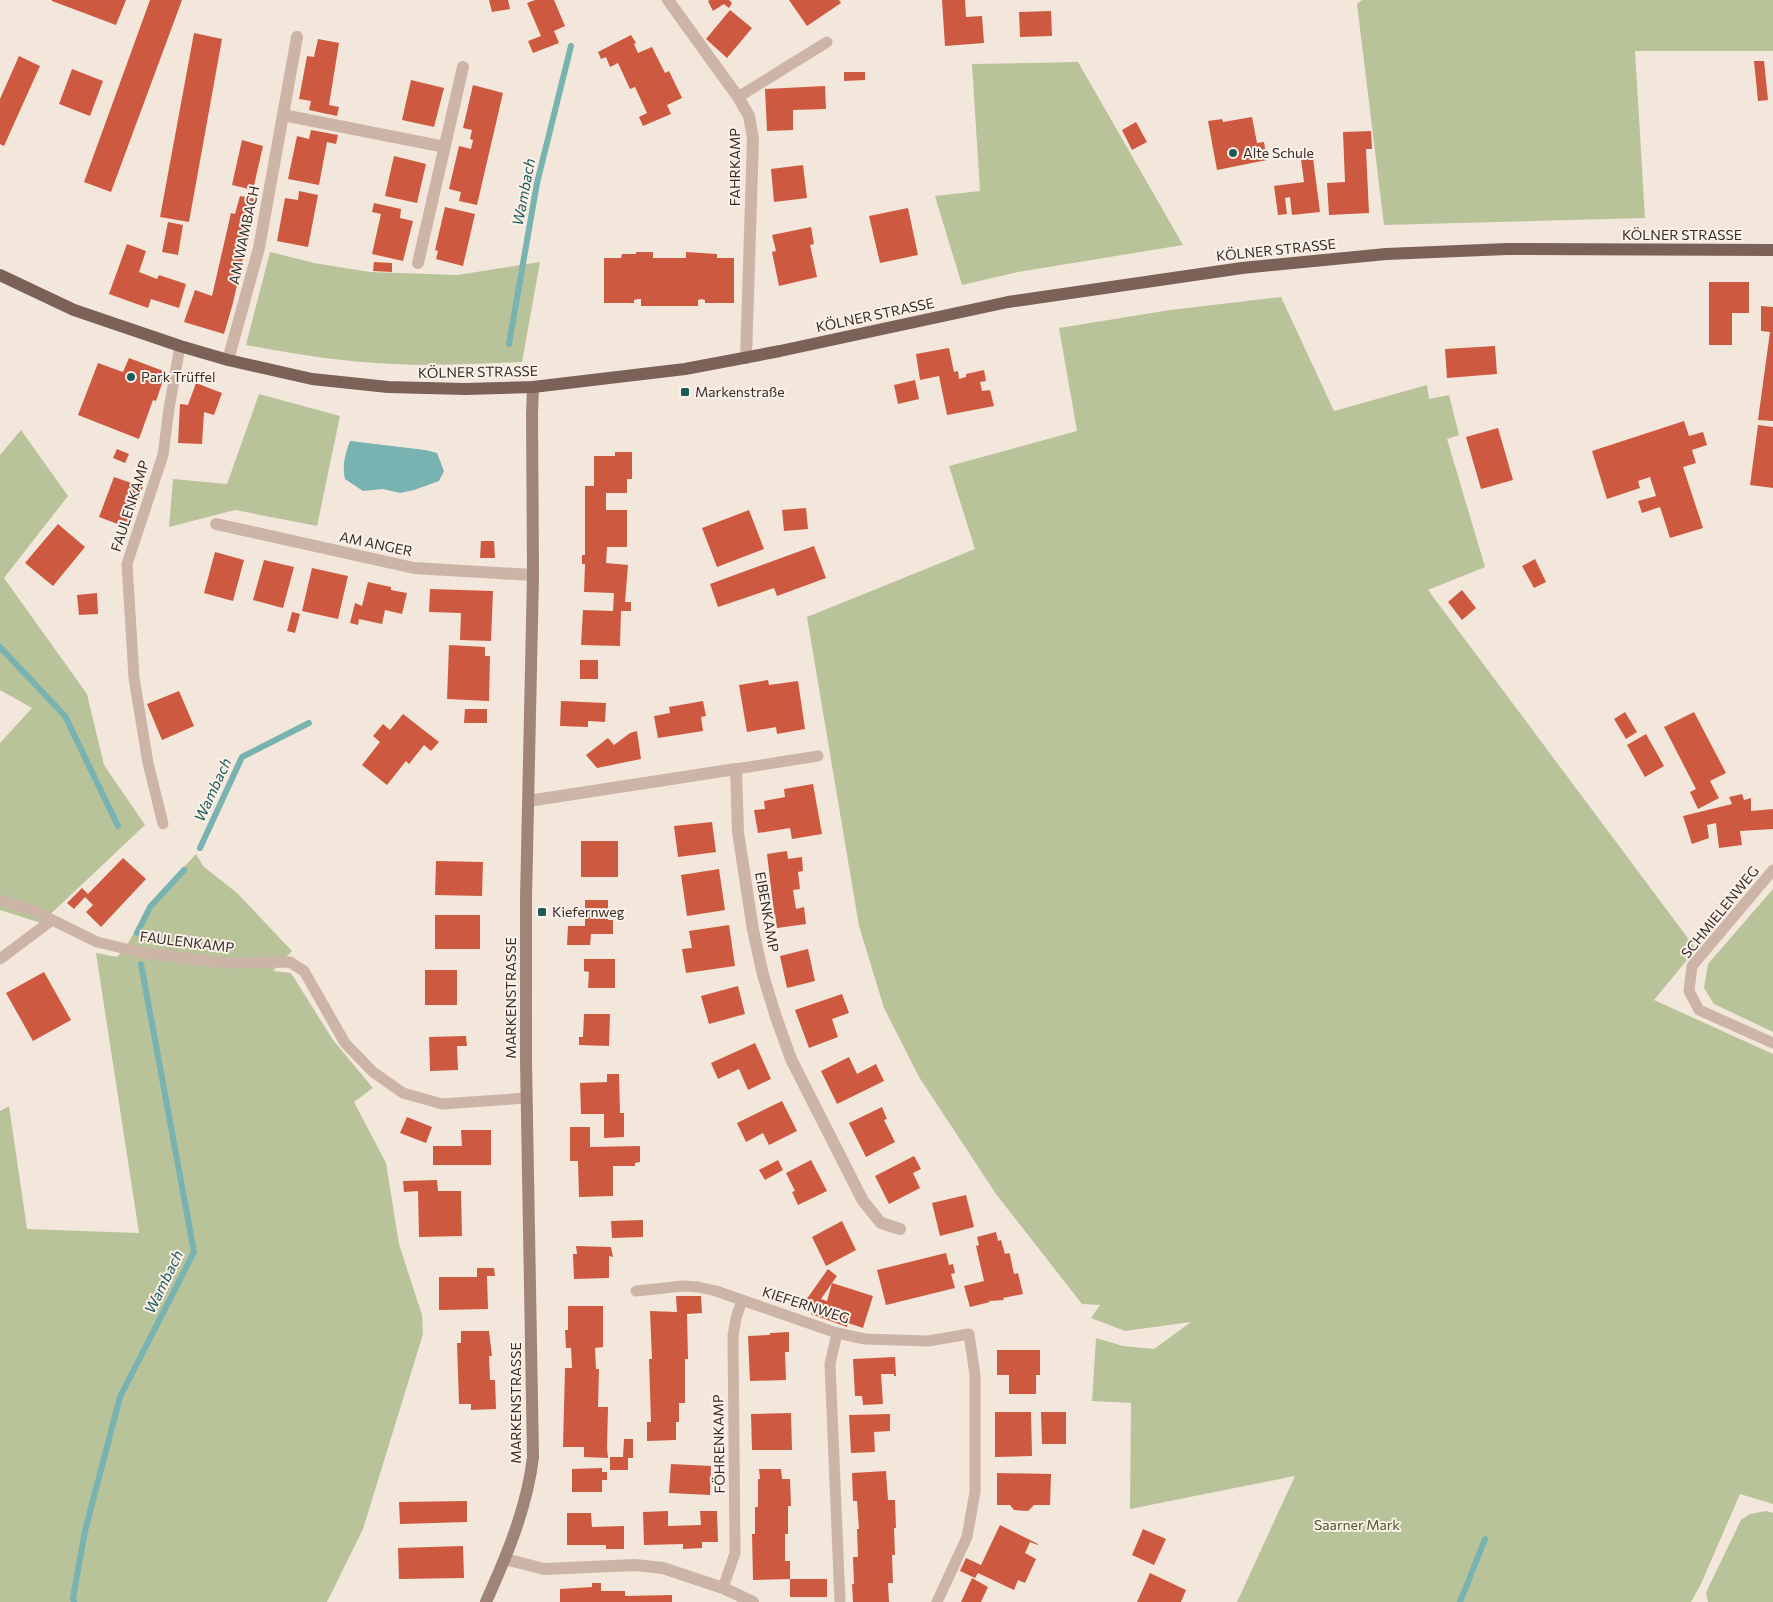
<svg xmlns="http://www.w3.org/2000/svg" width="1773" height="1602" font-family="Commissioner,sans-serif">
	<rect width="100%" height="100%" fill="#f3e7db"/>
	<path fill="#b8c39a" d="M1362,0H1773V51H1635L1645,218L1384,225L1357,4Z
		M1078,62L1183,245L1018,272L962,285L935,196L980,191L972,64Z
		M270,252L314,263L370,272L457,275L540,262L522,362C479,364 436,366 393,364C343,362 295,354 246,345Z
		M1281,297L1334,411L1427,385L1429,399L1449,395L1459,435L1447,439L1485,567L1428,590L1696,949L1654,1000L1773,1054V1504L1740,1494L1701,1584L1691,1602H1237L1295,1476L1130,1509L1131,1403L1092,1401L1096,1338L1123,1346L1154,1349L1191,1322L1125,1331L1091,1318L1100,1305L1082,1304L996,1194L919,1077L884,1008L859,926L807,617L975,549L949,466L1077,431L1059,328L1170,310Z
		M259,394L340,416L317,526L235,510L169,527L173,479L227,484Z
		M21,430L68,496L4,578L87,694L104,765L145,825L41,923L0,910V743L32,708L0,690V455Z
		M196,854L203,866L237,893L292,951L273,971L291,973L333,1040L373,1088L354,1102L386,1163L399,1244L422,1315L423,1334L363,1529L327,1602H0V1111L9,1106L27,1229L139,1233L96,953L117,957L127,945L151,902Z
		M1773,889V1032L1714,1004L1704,988L1708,964Z
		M1766,1511L1773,1513V1602H1708L1706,1593L1710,1584L1741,1520L1750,1514Z"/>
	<path fill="#78b2b1" d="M350,441L425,450L437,453L444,471L439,481L414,490L400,493L383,489L363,491L345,479C342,465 345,454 350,441Z"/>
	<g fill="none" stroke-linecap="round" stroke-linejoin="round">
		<path stroke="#78b2b1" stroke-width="6" d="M509,344L537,183L571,46
			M0,647L65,716L118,826
			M200,848L242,757L309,723
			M137,933L150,907L184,870
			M74,1602L73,1598L85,1531L120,1397L194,1252L141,964
			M1460,1602L1485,1539"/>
	</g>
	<path fill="#cd5a40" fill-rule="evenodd" d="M52,0H126L116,25L52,1Z
		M150,0H182L111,192L84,182Z
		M489,0H508L510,9L492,12Z
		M535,0H554L565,26L554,31L559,43L533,53L528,41L541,36L527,3Z
		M710,0H729L732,3L729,8L724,4L713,11L708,1Z
		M789,0H839L841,3L807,26Z
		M942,0H965L966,17L982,16L984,43L945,46Z
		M730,10L752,28L727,58L706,39Z
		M1051,11L1052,36L1020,37L1019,12Z
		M194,33L222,39L189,222L160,217Z
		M631,35L636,43L634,44L638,53L652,47L665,73L669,71L682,98L667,105L671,114L643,126L639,117L647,113L635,87L630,89L618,63L610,67L606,57L601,59L598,52Z
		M318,39L339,43L329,105L339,107L337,116L309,110L311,101L299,99L307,56L314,57Z
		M19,56L40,66L4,146L0,144V99Z
		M1754,61H1764L1768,100L1758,101Z
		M72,69L103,81L90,116L59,104Z
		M844,72H865V80L844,81Z
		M411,80L444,88L434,127L402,120Z
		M473,85L503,93L477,205L459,201L461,192L449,189L459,146L471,149L473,140L470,139L472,130L463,128Z
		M825,86L826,109L793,110V130L767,131L765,89Z
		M1252,117L1257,143L1264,142L1267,160L1217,170L1208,121L1222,119L1223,122Z
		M1136,122L1147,142L1132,150L1122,130Z
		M311,130L338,135L336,144L327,142L319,185L288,179L297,136L309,139Z
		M1371,131L1372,149H1366L1369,213L1329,215L1327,183L1345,182L1343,132Z
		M242,140L263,146L253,190L232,185Z
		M394,156L426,164L417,203L385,196Z
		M1313,158L1320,212L1292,215L1290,197L1285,198L1287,214L1278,215L1274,186L1304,182L1301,159Z
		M803,165L807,198L774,202L771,169Z
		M299,191L318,195L308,247L277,241L285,198L298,200Z
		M240,196L256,199L233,303L224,334L184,322L195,290L212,296L231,213L235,214Z
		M374,203L401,209L400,218L413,221L403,261L372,254L381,214L372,212Z
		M445,207L475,214L463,266L436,259L438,251L435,250Z
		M908,208L918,255L880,263L869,216Z
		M168,222L183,225L178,255L162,252Z
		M811,227L814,244L810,245L817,277L779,286L772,252L776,251L772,235Z
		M127,244L146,251L139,272L157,279L159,275L186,284L179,308L151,299L148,308L109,294Z
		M636,252H653V258H686V252L717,254V258H734V303H705V300L701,299L698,300V306H641V299H638L634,300V303H604V258H621L622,254H636Z
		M374,262L392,263V272L373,271Z
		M1709,282H1749V313H1732V345H1709Z
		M1761,306L1773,307V421L1758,420L1770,332L1761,331Z
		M1495,346L1497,374L1447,378L1445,349Z
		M949,348L954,372L958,371L959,379L966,377V374L984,370L986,381L980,382L982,391L990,390L994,406L947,415L939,376L920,380L916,354Z
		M129,358L166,372L156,401L153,400L139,439L78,415L98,363L123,372Z
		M915,380L919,399L898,404L894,385Z
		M196,383L222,393L214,415L204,412L202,444L178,443L180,404L188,405Z
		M1684,421L1689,436L1703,432L1707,445L1692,450L1696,463L1683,467L1703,528L1670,538L1660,507L1642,513L1638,501L1656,496L1650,477L1638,481L1640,488L1607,499L1592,451Z
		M1758,425L1773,427V488L1750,485Z
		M1498,428L1513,480L1481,489L1466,437Z
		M117,449L129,454L125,463L113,458Z
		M615,452H632V479H627V493H606V510H627V547H607L606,563L628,565L625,602H631V611H621L620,646L581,645L583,610L613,611L614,593L584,592L585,564H582V555H585V486H594V456H615Z
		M114,477L143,487L128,528L99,517Z
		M806,508L808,529L784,531L782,510Z
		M749,510L764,549L717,567L702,528Z
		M58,524L85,547L53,586L25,563Z
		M481,541H494L495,558H480Z
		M814,546L826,578L777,596L774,588L718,607L710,584Z
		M215,552L244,560L233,601L204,593Z
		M1535,559L1546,582L1534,588L1522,566Z
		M264,560L294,567L283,608L253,600Z
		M312,568L348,576L338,619L302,611Z
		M368,582L391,587V590L407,593L402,614L385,610L382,624L359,619L358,625L350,623L355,603L362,606Z
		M430,589L493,591L491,641L460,640L461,613L429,612Z
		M1462,590L1476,608L1462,620L1448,602Z
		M97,593L98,614L79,615L77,595Z
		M292,612L300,614L295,633L287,631Z
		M449,645L485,647V656H490L489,701L447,699Z
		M580,660H598V679H580Z
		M768,680L769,685L798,681L805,729L777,734L776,727L747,732L739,685Z
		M179,691L194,726L162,740L147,704Z
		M561,701L606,703L605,722L588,721V727L560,726Z
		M703,701L706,716L701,717L703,731L658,738L654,716L670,713L669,707Z
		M465,709H487V723H464Z
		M1625,712L1637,732L1626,739L1614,719Z
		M1694,712L1726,773L1710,781L1719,798L1698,809L1690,792L1696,789L1664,727Z
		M403,714L439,742L431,751L424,745L409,764L406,761L387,785L362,765L380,742L373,736L383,724L390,730Z
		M637,731L641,759L597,768L586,755L608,738L614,745L630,733Z
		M1646,734L1664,766L1645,777L1627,745Z
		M813,784L822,834L792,839L790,828L758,833L754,810L765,809L764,801L785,797L784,789Z
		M1742,794L1744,800L1751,798V811L1773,809V829L1740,831L1742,845L1719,848L1716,823L1707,825L1709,838L1692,844L1683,816L1732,804L1729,797Z
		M712,822L716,852L678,857L674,826Z
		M581,841H618V877H581Z
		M787,851L788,859L802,857L803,871L798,872L800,889L793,890L796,909L804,907L806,924L777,928L775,914H773L772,912H774L767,854Z
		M123,858L146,879L101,927L86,912L93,905L85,897L74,909L67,903L82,888L88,894Z
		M436,861L483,862L482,896L435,895Z
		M719,869L725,910L687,916L681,875Z
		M585,900H608V920H613V934H591L590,945H567L568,926H585Z
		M435,915H480V949H435Z
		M729,925L735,966L686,973L682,949L692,948L689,931Z
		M808,949L815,981L787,988L780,956Z
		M584,959H615V988H588L589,972L584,971Z
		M425,970H457V1005H425Z
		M44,972L71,1020L33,1041L6,993Z
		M738,986L745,1014L709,1024L701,996Z
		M842,994L849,1013L832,1019L838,1037L809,1048L795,1010Z
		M584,1014H610L609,1046L579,1045V1037H583Z
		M466,1036L467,1046H457L458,1070L430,1071L429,1037Z
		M755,1043L771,1079L748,1090L739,1069L718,1079L711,1063Z
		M849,1057L857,1074L876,1064L884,1081L837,1104L821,1071Z
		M607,1074H619L620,1113H624V1137L604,1138V1114H581L580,1083L607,1082Z
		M782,1101L797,1131L769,1145L763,1133L746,1142L737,1123Z
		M882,1107L887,1119L884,1120L895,1142L866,1157L849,1123Z
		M407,1117L432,1127L426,1143L400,1133Z
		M570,1127H590V1147L640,1146V1162L635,1163V1166H613V1196L579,1197L578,1161H570Z
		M461,1130H491V1165H433V1146H462Z
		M914,1156L921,1169L913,1173L920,1188L889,1204L875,1176Z
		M778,1160L783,1170L765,1180L759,1170Z
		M811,1160L827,1191L798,1205L792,1192L795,1191L786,1173Z
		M437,1180L438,1191H461L462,1236L419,1237L418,1191L404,1192L403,1181Z
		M966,1195L974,1227L940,1236L932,1203Z
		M643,1220V1237L612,1238L611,1221Z
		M842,1221L856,1250L826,1266L812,1237Z
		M996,1232L998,1241L1001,1240L1005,1254L1009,1253L1010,1255L1014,1274L1018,1273L1023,1294L1003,1298L1004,1300L989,1301L990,1302L970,1307L964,1286L984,1281L976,1246L979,1245L977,1237Z
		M576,1246L611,1247L613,1257L609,1256V1278L574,1279L573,1254H577Z
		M946,1253L949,1265L953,1264L955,1273L951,1274L955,1288L886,1305L877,1270Z
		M477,1268H494L495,1276H487L488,1309L439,1310V1277H477Z
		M828,1269L837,1276L832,1283L873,1296L863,1328L848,1323L847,1327L811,1314L815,1308L806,1300ZM832,1283L827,1301L821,1299Z
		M676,1296H701L702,1313L687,1314L688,1359H685V1403H679V1422H676V1440L647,1441V1422H651L649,1359H652L650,1311L677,1312Z
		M568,1306H603V1347L595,1348L596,1369H599L598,1407H608L607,1448L608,1458L584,1457V1447H563L565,1368H572L571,1348H566L565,1330H568Z
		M461,1331H489L492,1356H489L490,1380H495L496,1409L471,1410V1404H459L457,1343H461Z
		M789,1332V1352H785L786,1380L750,1381L748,1336L770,1335V1333Z
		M997,1350H1040V1375H1036V1394H1009V1375H997Z
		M895,1357L896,1376H894V1374H881L883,1404L863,1405L862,1396H855L853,1359Z
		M995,1412H1031L1032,1456L995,1457Z
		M1041,1412H1066V1444H1042Z
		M791,1413L792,1450H752L751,1414Z
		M890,1414V1431L874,1432L875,1452L851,1453L849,1415Z
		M624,1439H633V1458H628V1470H610V1457H623Z
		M671,1464L711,1466L710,1495L669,1493Z
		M602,1468V1472H607V1480H602V1492H572V1469Z
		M759,1469H781L782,1479H790L791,1506H788V1534H785V1561H790V1579L753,1580L752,1534H755V1507H758V1479H760Z
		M886,1471L888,1500H895L896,1528H894L895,1555H892L893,1583H888L889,1602H853L852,1584H854L853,1557H858L857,1529H859L857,1501H853L852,1473Z
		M997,1473L1051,1474L1050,1505H1034L1028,1511L1014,1510L1010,1505H997Z
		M467,1501V1522L400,1524L399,1502Z
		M668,1511V1526L701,1525L700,1511H717L718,1542H702V1548L683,1549V1544L644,1545L643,1512Z
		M567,1513H591L592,1527L624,1526V1549H606V1545H567Z
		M1000,1525L1038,1544V1545L1030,1542L1025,1553L1036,1559L1025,1583L1018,1580L1014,1590L978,1573L975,1578L960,1571L966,1558L981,1565Z
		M1143,1529L1166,1539L1154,1565L1132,1555Z
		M463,1546L464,1578L399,1579L398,1548Z
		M1150,1573L1186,1590L1181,1602H1137Z
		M972,1578L988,1587L981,1602H961Z
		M790,1579H827V1597H790Z
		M592,1583H601V1591H625V1596L672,1595V1602H560V1589L592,1587Z"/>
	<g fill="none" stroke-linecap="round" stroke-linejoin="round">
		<path stroke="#ccb5a6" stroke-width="11" d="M738,97L827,42
			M736,769L818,756
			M163,824L148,763L134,678L127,564L163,455L169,409L180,346
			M1773,870L1692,966L1689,991L1699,1010L1773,1043
			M0,900L32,910L97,942L139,952L225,963L290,962L304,971L345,1043L373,1072L403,1093L442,1104L526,1098
			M0,959L52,920
			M636,1291L683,1286L698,1287L716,1291L837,1333L865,1339L928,1341L969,1334L975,1375V1492L967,1537L937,1602
			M837,1333L830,1364L840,1602
			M723,1588L735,1553L733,1336L736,1318L742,1300"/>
		<path stroke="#ccb5a6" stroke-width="12" d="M668,0L738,97L749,116L753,139L746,358
			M283,115L445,147
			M418,263L463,67
			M228,360L259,248L297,37
			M216,524L414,568L533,575
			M528,801L736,769L738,832L753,930L763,975L776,1017L791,1059L863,1201L881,1223L900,1229
			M505,1559L544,1569L635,1565L663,1568L723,1588L753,1602"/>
		<path stroke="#a08477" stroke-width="12" d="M486,1602C507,1555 527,1508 533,1457L526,1060V899L533,575L532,414L533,387"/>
		<path stroke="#7b6158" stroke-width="12" d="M0,275L74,310L180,346L228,360L312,379L388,387L465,389L533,387L685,369L780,351L1008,302L1242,268L1386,254L1507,249L1773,250"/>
	</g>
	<g fill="#1b5b5c" stroke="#fbf1e8" stroke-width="2">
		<circle cx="1233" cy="153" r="5"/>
		<circle cx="131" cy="377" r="5"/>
		<rect x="680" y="387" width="10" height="10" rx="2.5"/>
		<rect x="537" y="907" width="10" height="10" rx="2.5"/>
	</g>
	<g text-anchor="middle" stroke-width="4" stroke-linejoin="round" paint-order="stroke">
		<g font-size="14" fill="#382c28" stroke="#fbf1e8" text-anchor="start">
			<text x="1243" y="158">Alte Schule</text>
			<text x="141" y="382">Park Trüffel</text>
			<text x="695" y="397">Markenstraße</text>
			<text x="552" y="917">Kiefernweg</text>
		</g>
		<g font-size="14" fill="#382c28" stroke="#fbf1e8">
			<text transform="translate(735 167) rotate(-90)" y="5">FAHRKAMP</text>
			<text transform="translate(244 235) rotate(-78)" y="5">AM WAMBACH</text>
			<text x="1682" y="240">KÖLNER STRASSE</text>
			<text transform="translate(1276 250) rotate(-6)" y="5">KÖLNER STRASSE</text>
			<text transform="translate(875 315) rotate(-12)" y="5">KÖLNER STRASSE</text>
			<text transform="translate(478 372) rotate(-1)" y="5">KÖLNER STRASSE</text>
			<text transform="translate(130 506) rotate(-72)" y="5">FAULENKAMP</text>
			<text transform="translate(376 544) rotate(12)" y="5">AM ANGER</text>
			<text transform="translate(767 912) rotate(80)" y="5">EIBENKAMP</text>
			<text transform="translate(1720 912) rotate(-51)" y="5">SCHMIELENWEG</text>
			<text transform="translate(187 942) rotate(7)" y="5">FAULENKAMP</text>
			<text transform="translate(511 998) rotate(-90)" y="5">MARKENSTRASSE</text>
			<text transform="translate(806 1305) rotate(18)" y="5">KIEFERNWEG</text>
			<text transform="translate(516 1403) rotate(-90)" y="5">MARKENSTRASSE</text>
			<text transform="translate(719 1444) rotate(-91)" y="5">FÖHRENKAMP</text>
		</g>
		<g font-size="14" fill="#4a582a" stroke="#fbf1e8">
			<text x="1357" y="1530">Saarner Mark</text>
		</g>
		<g font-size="15" font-style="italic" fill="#1b5b5c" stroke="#fbf1e8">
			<text transform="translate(524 192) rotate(-79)" y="5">Wambach</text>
			<text transform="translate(213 790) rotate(-65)" y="5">Wambach</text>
			<text transform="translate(164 1282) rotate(-64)" y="5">Wambach</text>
		</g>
	</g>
</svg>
